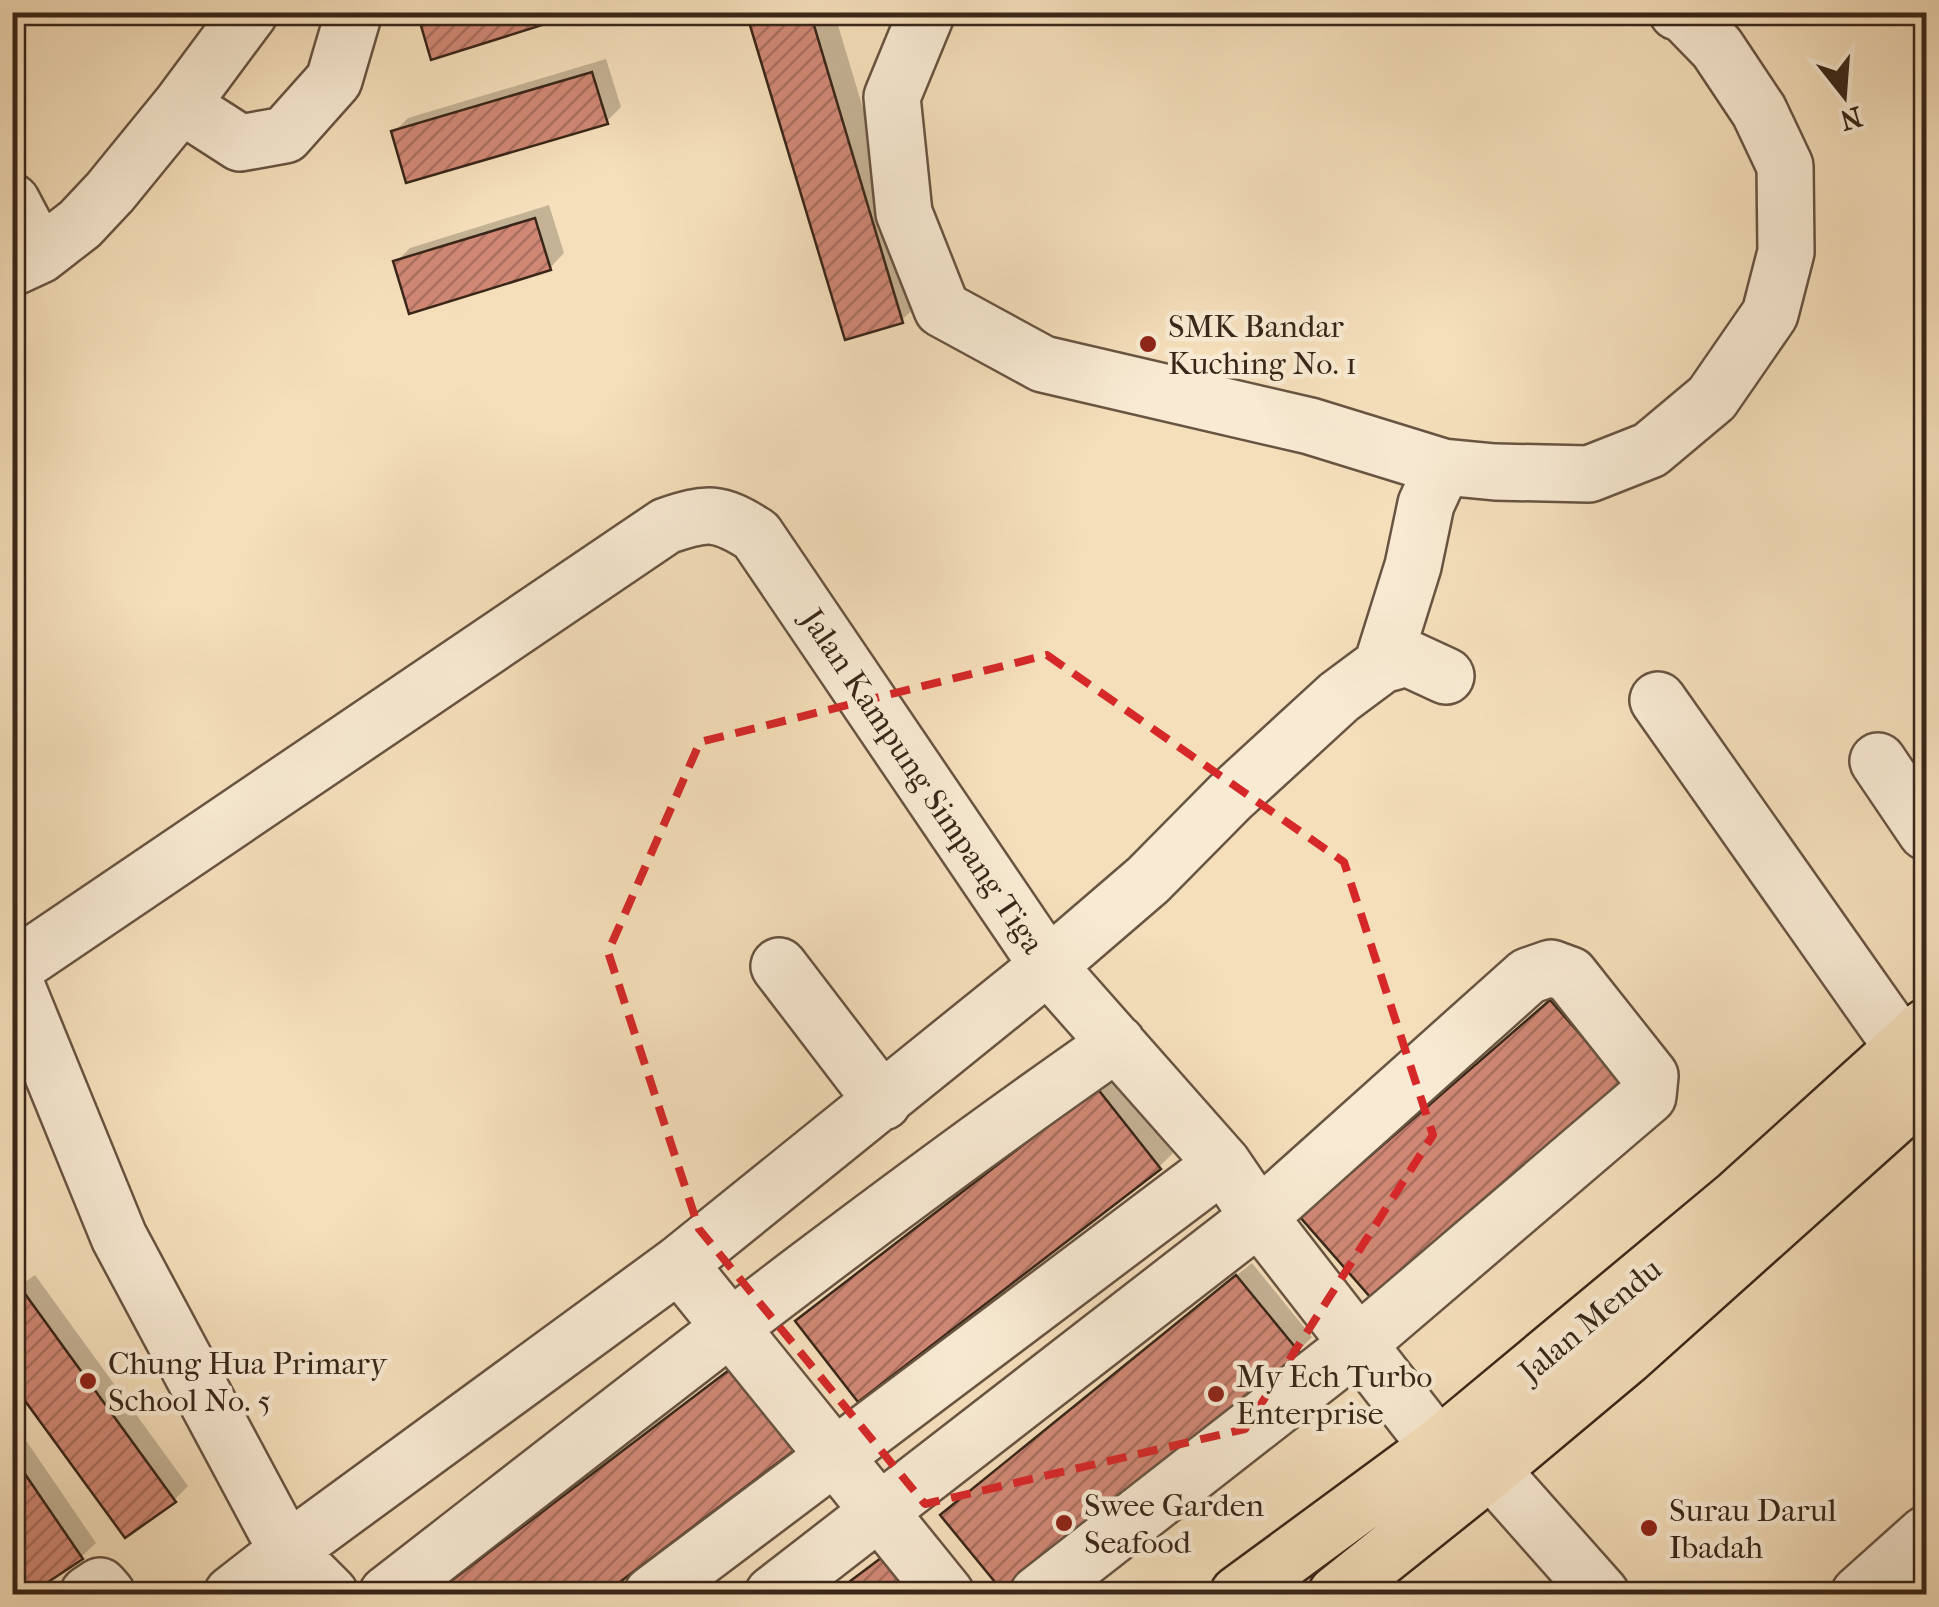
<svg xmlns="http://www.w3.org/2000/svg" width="1939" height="1607" font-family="'IM FELL French Canon',serif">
	<defs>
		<pattern id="building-hatch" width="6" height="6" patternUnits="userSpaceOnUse" patternTransform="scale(2.5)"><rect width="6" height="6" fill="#d08875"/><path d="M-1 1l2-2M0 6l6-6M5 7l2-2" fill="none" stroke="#aa6f5f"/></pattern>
	</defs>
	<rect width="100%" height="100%" fill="#f5dfbb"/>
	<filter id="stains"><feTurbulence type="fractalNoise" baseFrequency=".002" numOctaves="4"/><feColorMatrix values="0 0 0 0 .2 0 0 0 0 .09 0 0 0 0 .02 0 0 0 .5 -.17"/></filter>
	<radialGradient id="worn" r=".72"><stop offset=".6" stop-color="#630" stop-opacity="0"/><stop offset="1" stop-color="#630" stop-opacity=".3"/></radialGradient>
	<path fill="#0003" d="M762,12H834L921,301L902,320L752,22Z
		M606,59L621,107L606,122L394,132L408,118Z
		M549,205L564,253L550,268L396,262L410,248Z
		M1566,988L1620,1080L1318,1203Z
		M1113,1075L1173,1153L1159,1167L798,1321L812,1307Z
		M1252,1263L1312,1337L1298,1351L958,1501Z
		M35,1275L188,1486L174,1500L12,1379V1291Z
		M748,1355L794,1447L600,1594H435Z
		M12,1420L96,1543L81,1557L12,1573Z
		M896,1546L934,1594H832Z"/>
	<path fill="url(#building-hatch)" stroke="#392619" stroke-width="2.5" d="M417,12H573L574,15L431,60Z
		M780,12H810L903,323L845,340L749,22Z
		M592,72L608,124L406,183L391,131Z
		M535,218L551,270L409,314L393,261Z
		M1550,1000L1622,1082L1371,1298L1300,1217Z
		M1097,1088L1161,1169L858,1402L795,1321Z
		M1236,1275L1300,1353L1004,1593L940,1515Z
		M20,1287L176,1502L125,1538L12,1383V1293Z
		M733,1367L796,1449L604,1594H434Z
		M12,1455L83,1559L30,1594H24L12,1577Z
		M881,1558L909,1594H833Z"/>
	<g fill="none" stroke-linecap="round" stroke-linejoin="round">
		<defs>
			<path id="minor" d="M927,12L892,97L904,213L942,309L1043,364L1310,426L1443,467L1495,472L1589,474L1650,450L1712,398L1770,314L1786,252L1785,166L1759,111L1717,48L1684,14L1677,12
				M181,105L240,143L285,135L334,80L354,12
				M12,202L40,255
				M12,268L40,255L80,224L110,192L181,105L250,12
				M1382,665L1413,566L1426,504L1443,467
				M1658,700L1903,1048
				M1878,761L1926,832
				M779,966L883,1102
				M12,969L666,526C708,512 718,511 756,535L1048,966L679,1264L287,1551L232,1594
				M12,975L119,1237L287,1551L330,1594
				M679,1264L946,1594
				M1438,1447L1259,1217L1223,1164L1048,966L1148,880L1230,797L1339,697L1382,665L1407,658L1446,676
				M1491,1470L1601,1594
				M88,1594L100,1586L107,1594
				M387,1594C628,1407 867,1217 1117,1043
				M652,1594L1223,1164
				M773,1594L1259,1217L1528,976L1551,968L1570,975L1650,1076L1648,1096L1358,1344L1038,1594
				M1859,1594L1926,1534"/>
			<path id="major" d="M1238,1594L1438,1447L1737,1198L1926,1027
				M1336,1594L1491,1470L1626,1357L1926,1088"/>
		</defs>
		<use href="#minor" stroke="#685442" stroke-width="60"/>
		<use href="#major" stroke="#392619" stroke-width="60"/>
		<use href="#minor" stroke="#f8ead3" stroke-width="55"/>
		<use href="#major" stroke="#f5dfbb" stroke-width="55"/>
	</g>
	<path fill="none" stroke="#d62828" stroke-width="8" stroke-dasharray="20 12" stroke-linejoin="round" d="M1047,655L1344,862L1433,1135L1245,1429L925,1504L699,1229L608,952L700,742Z"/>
	<g fill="#8f2418" stroke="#f8ead3" stroke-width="4">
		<circle cx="1148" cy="344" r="10"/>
		<circle cx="88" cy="1381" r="10"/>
		<circle cx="1216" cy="1394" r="10"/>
		<circle cx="1064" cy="1523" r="10"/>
		<circle cx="1649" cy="1528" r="10"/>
	</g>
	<g text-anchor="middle" stroke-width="9" stroke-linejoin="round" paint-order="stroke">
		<g font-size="32" fill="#392619" stroke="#f8ead3" text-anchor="start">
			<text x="1168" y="337">SMK Bandar<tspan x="1168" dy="37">Kuching No. 1</tspan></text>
			<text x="108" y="1374">Chung Hua Primary<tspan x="108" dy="37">School No. 5</tspan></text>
			<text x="1236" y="1387">My Ech Turbo<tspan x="1236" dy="37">Enterprise</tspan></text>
			<text x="1084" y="1516">Swee Garden<tspan x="1084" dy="37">Seafood</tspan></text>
			<text x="1669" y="1521">Surau Darul<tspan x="1669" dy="37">Ibadah</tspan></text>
		</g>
		<g font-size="32" fill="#392619" stroke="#f8ead3">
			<text transform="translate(923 781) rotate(56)" y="11">Jalan Kampung Simpang Tiga</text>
			<text transform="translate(1590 1320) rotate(-40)" y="11">Jalan Mendu</text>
		</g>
	</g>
	<rect width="1939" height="1607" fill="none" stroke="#f5dfbb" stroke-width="50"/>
	<rect x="15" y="15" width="1909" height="1577" fill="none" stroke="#392619" stroke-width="5"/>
	<rect x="25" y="25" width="1889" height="1557" fill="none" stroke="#392619" stroke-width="2.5"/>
	<g transform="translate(1844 95) rotate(163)" stroke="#f8ead3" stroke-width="8" paint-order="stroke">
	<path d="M0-8L18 38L0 25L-18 38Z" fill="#392619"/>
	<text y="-15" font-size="28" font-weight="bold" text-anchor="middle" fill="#392619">N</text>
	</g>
	<rect width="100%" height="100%" filter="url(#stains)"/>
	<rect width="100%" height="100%" fill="url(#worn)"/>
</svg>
